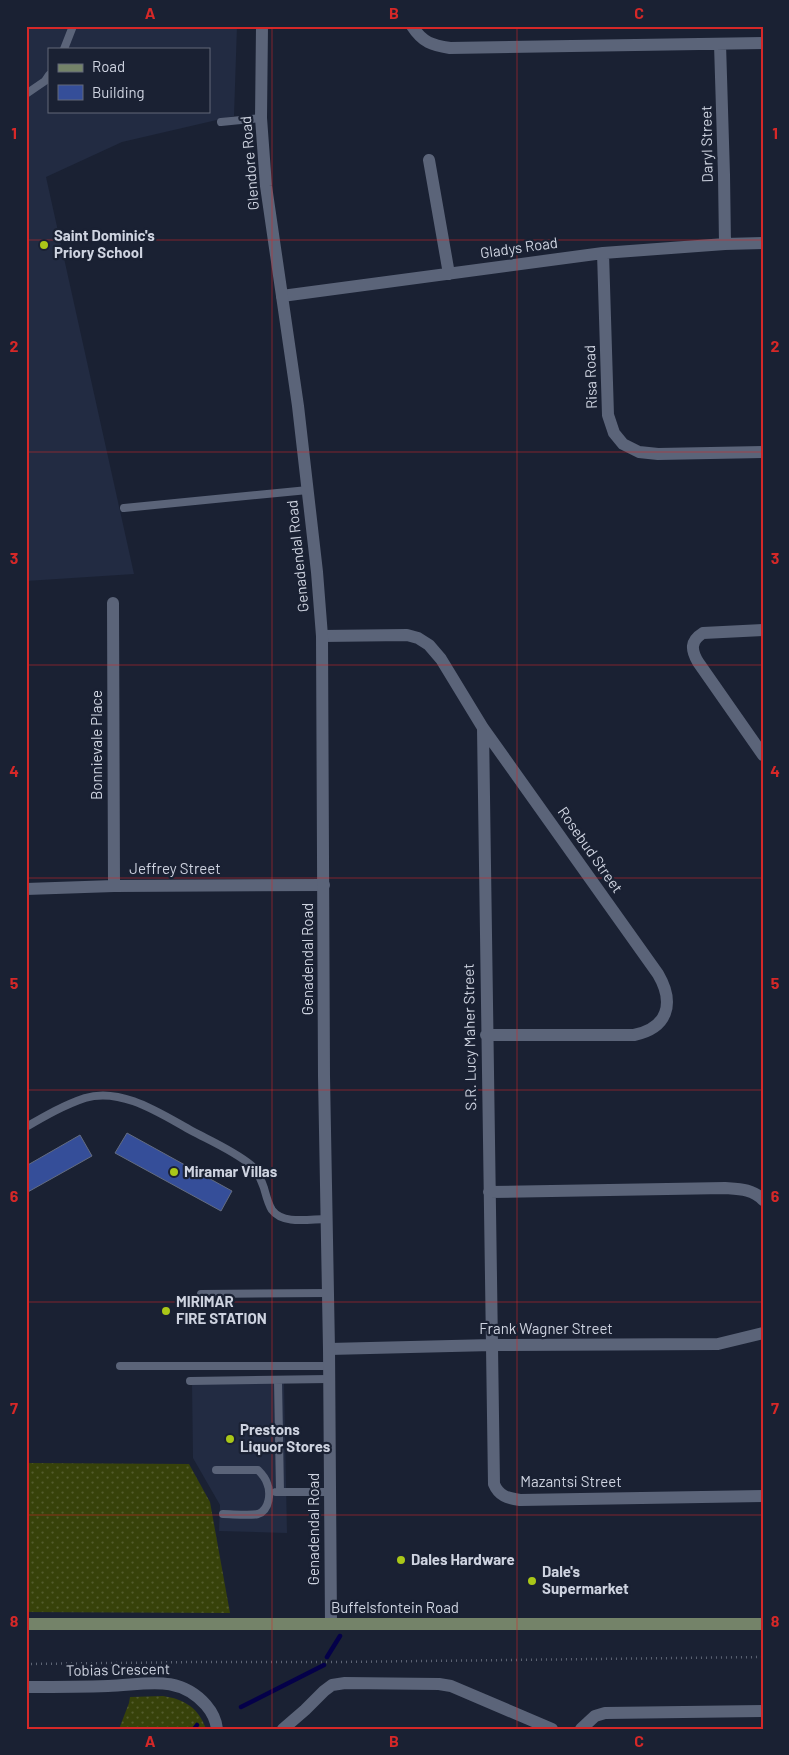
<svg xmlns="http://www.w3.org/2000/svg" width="789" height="1755" font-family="Barlow,sans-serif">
	<defs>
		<pattern id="grass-dots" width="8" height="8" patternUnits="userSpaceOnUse" patternTransform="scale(1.25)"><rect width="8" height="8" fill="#37420a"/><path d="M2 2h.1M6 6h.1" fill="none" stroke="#535c2d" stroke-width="1.8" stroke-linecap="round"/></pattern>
	</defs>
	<rect width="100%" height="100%" fill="#1a2133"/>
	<path fill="#222b42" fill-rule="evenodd" d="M26,26H237L234,116L122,142L46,177L134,574L26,581ZM49,49H209V111H49Z
		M192,1383H284L287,1533L219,1531L220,1505L193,1458Z"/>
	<path fill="url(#grass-dots)" d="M26,1463L189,1464L210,1502L230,1613L26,1612Z
		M163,1696C184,1699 199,1708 206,1729H119L129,1703L130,1697Z"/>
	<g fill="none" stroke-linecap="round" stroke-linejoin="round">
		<path stroke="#040049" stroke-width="4.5" d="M327,1657L340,1636
			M241,1707L324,1665
			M194,1729L197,1725"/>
	</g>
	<path fill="#354e99" stroke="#636c81" d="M127,1133L232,1191L221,1211L115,1153Z
		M80,1135L92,1156L26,1193V1166Z"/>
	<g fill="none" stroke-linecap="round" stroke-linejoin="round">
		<path stroke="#5d6474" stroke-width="2.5" stroke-dasharray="1 4" stroke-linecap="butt" d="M26,1664L195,1662H340L763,1657"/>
		<path stroke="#5b6479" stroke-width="8" d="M64,49L73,26
			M26,94L45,81L49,75
			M221,122L261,118
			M124,508L308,490
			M26,1127C45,1116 64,1105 85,1098C122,1087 161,1114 192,1131C211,1141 234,1151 251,1165C258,1171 261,1180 264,1188C266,1195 268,1204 272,1210C283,1225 310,1219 326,1219
			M201,1294L328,1293
			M120,1366H329
			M278,1380L280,1492
			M190,1381L329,1379
			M216,1470H258C262,1474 265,1477 267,1483C271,1492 270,1510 258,1514C250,1516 232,1514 223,1514
			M276,1492H330"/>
		<path stroke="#5b6479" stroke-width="12" d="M412,26C423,43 432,45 450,48L763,43
			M720,44L724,175L725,244
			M429,160L449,274
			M603,253L608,415L614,433L623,444L639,452L658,454L763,452
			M282,296L603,253L725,244L763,243
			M113,603L114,886
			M763,630L703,633C690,641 691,650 698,662L763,755
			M322,636L407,635L418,638L429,645L441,659L483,728L658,974C675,1003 668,1028 634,1035H486
			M483,728L494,1484C499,1496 507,1498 520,1500L763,1496
			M26,889L114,886L324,885
			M489,1192L725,1188C739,1189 753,1189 763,1200
			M329,1349L492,1345L718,1344L763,1333
			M26,1687C53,1687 81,1687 108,1686C144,1685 178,1673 206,1705C212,1712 216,1719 217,1729
			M283,1729L305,1710L324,1691L332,1685L345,1683L439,1684L451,1686L552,1729
			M581,1729L595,1716L605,1713L763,1711"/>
		<path stroke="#5b6479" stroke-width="12" d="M262,26L261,118L266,186L298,406L317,572L322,636L324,1076L329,1349L331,1624"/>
		<path stroke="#748369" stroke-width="12" d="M26,1624H763"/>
	</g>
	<path fill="none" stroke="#d62828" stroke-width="1" stroke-opacity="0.55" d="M272,26V1729M517,26V1729M26,240H763M26,452H763M26,665H763M26,878H763M26,1090H763M26,1302H763M26,1515H763"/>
	<g fill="#aac718" stroke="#1a2133" stroke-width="2">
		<circle cx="44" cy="245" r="5"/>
		<circle cx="174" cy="1172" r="5"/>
		<circle cx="166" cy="1311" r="5"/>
		<circle cx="230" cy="1439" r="5"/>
		<circle cx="401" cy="1560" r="5"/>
		<circle cx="532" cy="1581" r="5"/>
	</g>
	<g text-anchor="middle" stroke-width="4.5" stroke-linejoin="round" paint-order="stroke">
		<g font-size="15" fill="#ced3e0" stroke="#1a2133">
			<text transform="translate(707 144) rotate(-91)" y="5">Daryl Street</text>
			<text transform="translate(250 163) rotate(-95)" y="5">Glendore Road</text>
			<text transform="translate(519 248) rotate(-8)" y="5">Gladys Road</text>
			<text transform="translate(591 377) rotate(-92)" y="5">Risa Road</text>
			<text transform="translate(298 556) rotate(-96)" y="5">Genadendal Road</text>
			<text transform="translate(97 745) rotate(-90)" y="5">Bonnievale Place</text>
			<text transform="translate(590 850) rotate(55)" y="5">Rosebud Street</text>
			<text x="175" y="874">Jeffrey Street</text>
			<text transform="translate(308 959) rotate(-90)" y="5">Genadendal Road</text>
			<text transform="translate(470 1037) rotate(-91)" y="5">S.R. Lucy Maher Street</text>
			<text x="546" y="1334">Frank Wagner Street</text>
			<text x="571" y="1487">Mazantsi Street</text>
			<text transform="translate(314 1529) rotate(-90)" y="5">Genadendal Road</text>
			<text x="395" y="1613">Buffelsfontein Road</text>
			<text transform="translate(118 1670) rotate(-1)" y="5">Tobias Crescent</text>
		</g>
		<g font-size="15" font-weight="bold" fill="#ced3e0" stroke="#1a2133" text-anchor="start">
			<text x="54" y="241">Saint Dominic's<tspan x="54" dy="17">Priory School</tspan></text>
			<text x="184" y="1177">Miramar Villas</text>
			<text x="176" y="1307">MIRIMAR<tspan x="176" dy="17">FIRE STATION</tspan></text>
			<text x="240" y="1435">Prestons<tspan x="240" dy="17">Liquor Stores</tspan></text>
			<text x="411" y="1565">Dales Hardware</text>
			<text x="542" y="1577">Dale's<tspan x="542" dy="17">Supermarket</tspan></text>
		</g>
	</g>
	<rect width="789" height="1755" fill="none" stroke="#1a2133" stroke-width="55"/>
	<rect x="48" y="48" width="162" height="65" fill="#1a2133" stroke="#626878"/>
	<rect x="58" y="64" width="25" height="8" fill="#748369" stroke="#626878"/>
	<text x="92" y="72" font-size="15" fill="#ced3e0">Road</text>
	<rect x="58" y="85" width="25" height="15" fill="#354e99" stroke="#626878"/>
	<text x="92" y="98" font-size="15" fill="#ced3e0">Building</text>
	<rect x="28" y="28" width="734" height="1700" fill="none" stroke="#d62828" stroke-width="2"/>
	<g font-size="16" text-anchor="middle" font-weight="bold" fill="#d62828">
		<text x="150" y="19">A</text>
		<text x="394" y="19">B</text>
		<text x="639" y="19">C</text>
		<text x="14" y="139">1</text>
		<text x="775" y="139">1</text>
		<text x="14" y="352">2</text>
		<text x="775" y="352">2</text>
		<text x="14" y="564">3</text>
		<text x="775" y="564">3</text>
		<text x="14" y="777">4</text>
		<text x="775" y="777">4</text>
		<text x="14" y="989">5</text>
		<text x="775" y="989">5</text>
		<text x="14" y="1202">6</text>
		<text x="775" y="1202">6</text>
		<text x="14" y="1414">7</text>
		<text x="775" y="1414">7</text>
		<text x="14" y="1627">8</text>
		<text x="775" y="1627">8</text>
		<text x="150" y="1747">A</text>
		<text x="394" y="1747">B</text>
		<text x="639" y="1747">C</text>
	</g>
</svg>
